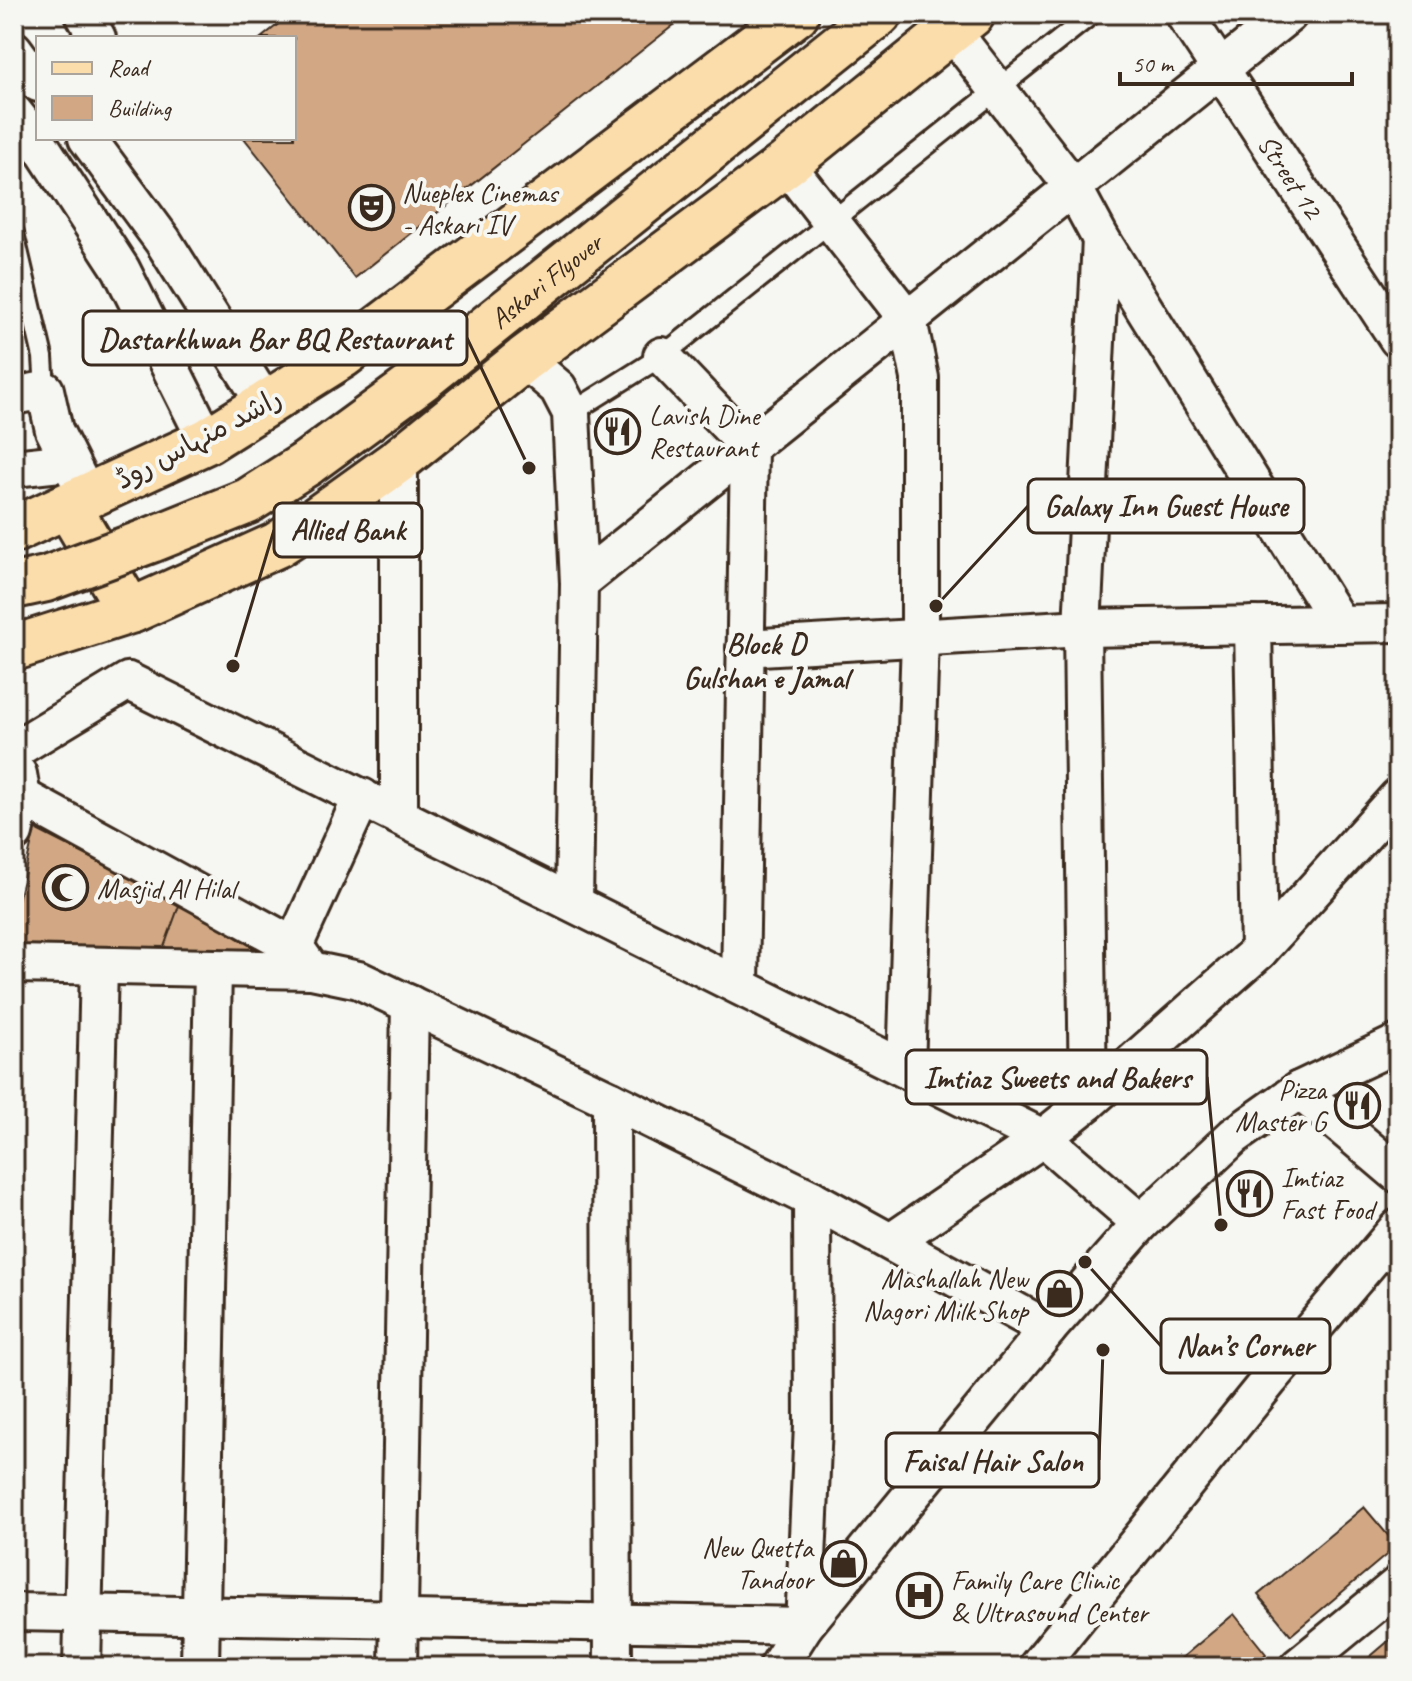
<svg xmlns="http://www.w3.org/2000/svg" width="1412" height="1681" font-family="Caveat,'Playpen Sans Arabic',sans-serif">
	<rect width="100%" height="100%" fill="#f6f6f2"/>
	<filter id="ink" filterUnits="userSpaceOnUse"><feTurbulence type="fractalNoise" baseFrequency=".0125" numOctaves="2"/><feDisplacementMap in="SourceGraphic" scale="16" xChannelSelector="R" yChannelSelector="G"/><feConvolveMatrix kernelMatrix="1 2 1 2 8 2 1 2 1" color-interpolation-filters="sRGB"/></filter>
	<g filter="url(#ink)">
		<path fill="#d2a884" stroke="#3b2a1e" stroke-width="2" d="M291,14H681L684,17L355,278L244,138H294V38H261Z
			M35,829L180,903L161,955L14,952V917Z
			M180,903L272,959L161,955Z
			M1364,1507L1397,1546L1291,1635L1258,1595Z
			M1234,1614L1266,1654L1251,1667H1171Z
			M1398,1633V1667H1358Z"/>
		<g fill="none" stroke-linecap="round" stroke-linejoin="round">
			<defs>
				<path id="lane" d="M14,233L43,357L45,390
					M571,413L662,356L1092,14"/>
				<g id="street">
					<path d="M84,14L97,38"/>
					<path id="s1" d="M1184,14L1398,339"/>
					<path d="M952,31L1073,187L1101,239L1339,623"/>
					<path d="M14,50L38,83"/>
					<path d="M14,113L42,148L121,269L207,441"/>
					<path d="M87,138L163,241L266,405"/>
					<path d="M786,164L908,320L920,378V638L906,1069"/>
					<path d="M662,356L749,447L740,986"/>
					<path d="M524,359L558,388L571,413L579,583L574,903"/>
					<path d="M14,396L45,390L54,430L87,496"/>
					<path d="M399,460V815"/>
					<path d="M14,468L69,462"/>
					<path d="M579,583L1289,14"/>
					<path d="M1253,625L1259,951"/>
					<path d="M745,648L1082,628L1398,623"/>
					<path d="M14,750L128,681L1043,1138L1141,1223"/>
					<path d="M22,797L294,946L311,970L359,980L611,1100L812,1199L1048,1329"/>
					<path d="M14,833L22,797L18,774"/>
					<path d="M294,946L362,797"/>
					<path d="M14,964L311,970"/>
					<path d="M1299,1090L1398,1174"/>
					<path d="M611,1100L613,1667"/>
					<path d="M1088,1102L1082,628L1101,239"/>
					<path d="M891,1242L1043,1138L1088,1102L1259,951L1398,797"/>
					<path d="M14,1612L804,1626L813,1425L812,1199"/>
					<path d="M82,1667L99,966"/>
					<path d="M200,1667L213,968"/>
					<path d="M398,1667L410,1004"/>
					<path d="M778,1667L804,1626L1048,1329L1141,1223L1234,1136L1299,1090L1398,1043"/>
					<path d="M1037,1667L1270,1379L1398,1228"/>
					<path d="M1298,1667L1398,1585"/>
				</g>
				<g id="primary">
					<path id="s2" d="M306,464L426,376L879,14"/>
					<path d="M68,506L124,601L133,610"/>
					<path d="M14,530L207,441L342,356L796,14"/>
					<path d="M14,648L133,610L277,545L314,521L399,460L524,359L786,164L972,14"/>
				</g>
			</defs>
			<use href="#lane" stroke="#3b2a1e" stroke-width="24"/>
			<use href="#street" stroke="#3b2a1e" stroke-width="42"/>
			<use href="#primary" stroke="#3b2a1e" stroke-width="50"/>
			<use href="#lane" stroke="#f6f6f2" stroke-width="18"/>
			<use href="#street" stroke="#f6f6f2" stroke-width="36"/>
			<use href="#primary" stroke="#fbddab" stroke-width="44"/>
			<defs>
				<path id="primary-bridge" d="M14,586L46,579L151,540L248,501L306,464"/>
			</defs>
			<use href="#primary-bridge" stroke="#3b2a1e" stroke-width="50" stroke-linecap="butt"/>
			<use href="#primary-bridge" stroke="#fbddab" stroke-width="44"/>
		</g>
	</g>
	<defs>
		<symbol id="theatre-ring" viewBox="-11 -11 22 22"><circle r="9.5" fill="#f6f6f2" stroke="#3b2a1e" stroke-width="1.5"/><path d="M-5-5.5Q0-4 5-5.5V0Q5 5 0 6Q-5 5-5 0ZM-3.3-2.5H-1v1.5H-3.3ZM1-2.5H3.3v1.5H1ZM-2.8 1Q0 5.5 2.8 1Z" fill="#3b2a1e"/></symbol>
		<symbol id="restaurant-ring" viewBox="-11 -11 22 22"><circle r="9.5" fill="#f6f6f2" stroke="#3b2a1e" stroke-width="1.5"/><path d="M-5-6h1v4h1v-4h1v4h1v-4h1v5L-1.5 .5V6h-2V.5L-5-1ZM5-6V6H3V1.5H1.5Q1.5-4 5-6Z" fill="#3b2a1e"/></symbol>
		<symbol id="mosque-ring" viewBox="-11 -11 22 22"><circle r="9.5" fill="#f6f6f2" stroke="#3b2a1e" stroke-width="1.5"/><path d="M3.5-4.9A6 6 0 1 0 3.5 4.9A5 5 0 1 1 3.5-4.9Z" fill="#3b2a1e"/></symbol>
		<symbol id="shop-ring" viewBox="-11 -11 22 22"><circle r="9.5" fill="#f6f6f2" stroke="#3b2a1e" stroke-width="1.5"/><path d="M-5-2.5h2.3a2.7 3.5 0 0 1 5.4 0H5L5.5 6h-11ZM-1.5-2.5h3a1.5 2.3 0 0 0-3 0Z" fill="#3b2a1e"/></symbol>
		<symbol id="hospital-ring" viewBox="-11 -11 22 22"><circle r="9.5" fill="#f6f6f2" stroke="#3b2a1e" stroke-width="1.5"/><path d="M-5-5h3v3.5h4V-5h3V5h-3V1.5h-4V5h-3Z" fill="#3b2a1e"/></symbol>
	</defs>
	<g fill-rule="evenodd">
		<use href="#theatre-ring" x="346" y="182" width="51" height="51"/>
		<use href="#restaurant-ring" x="592" y="406" width="51" height="51"/>
		<use href="#mosque-ring" x="40" y="862" width="51" height="51"/>
		<use href="#restaurant-ring" x="1332" y="1080" width="51" height="51"/>
		<use href="#restaurant-ring" x="1224" y="1168" width="51" height="51"/>
		<use href="#shop-ring" x="1034" y="1268" width="51" height="51"/>
		<use href="#shop-ring" x="818" y="1538" width="51" height="51"/>
		<use href="#hospital-ring" x="894" y="1570" width="51" height="51"/>
	</g>
	<g text-anchor="middle" stroke-width="8" stroke-linejoin="round" paint-order="stroke">
		<g font-size="28" fill="#3b2a1e" stroke="#f6f6f2">
			<text dy="10" stroke="none"><textPath href="#s1" startOffset="194">Street 12</textPath></text>
			<text dy="10" stroke="none"><textPath href="#s2" startOffset="302">Askari Flyover</textPath></text>
			<text transform="translate(198 438) rotate(-28)" y="10">راشد منہاس روڈ</text>
		</g>
		<g font-size="28" fill="#3b2a1e" stroke="#f6f6f2" text-anchor="start">
			<text x="402" y="202">Nueplex Cinemas<tspan x="402" dy="32">- Askari IV</tspan></text>
			<text x="649" y="425">Lavish Dine<tspan x="649" dy="32">Restaurant</tspan></text>
			<text x="97" y="898">Masjid Al Hilal</text>
			<text x="1326" y="1099" text-anchor="end">Pizza<tspan x="1326" dy="32">Master G</tspan></text>
			<text x="1281" y="1187">Imtiaz<tspan x="1281" dy="32">Fast Food</tspan></text>
			<text x="1028" y="1288" text-anchor="end">Mashallah New<tspan x="1028" dy="32">Nagori Milk Shop</tspan></text>
			<text x="813" y="1557" text-anchor="end">New Quetta<tspan x="813" dy="32">Tandoor</tspan></text>
			<text x="951" y="1590">Family Care Clinic<tspan x="951" dy="32">&amp; Ultrasound Center</tspan></text>
		</g>
		<g font-size="30" font-weight="bold" fill="#3b2a1e" stroke="#f6f6f2">
			<text x="766" y="654">Block D<tspan x="766" dy="34">Gulshan e Jamal</tspan></text>
		</g>
	</g>
	<path fill="none" stroke="#3b2a1e" stroke-width="3" d="M529 468L467 338M936 606L1028 506M233 666L274 530M1221 1225L1207 1077M1085 1262L1161 1346M1103 1350L1099 1460"/>
	<g fill="#3b2a1e" stroke="#f6f6f2" stroke-width="3">
		<circle cx="529" cy="468" r="8"/>
		<circle cx="936" cy="606" r="8"/>
		<circle cx="233" cy="666" r="8"/>
		<circle cx="1221" cy="1225" r="8"/>
		<circle cx="1085" cy="1262" r="8"/>
		<circle cx="1103" cy="1350" r="8"/>
	</g>
	<g fill="#f6f6f2" stroke="#3b2a1e" stroke-width="3">
		<rect x="83" y="311" width="384" height="54" rx="8"/>
		<rect x="1028" y="479" width="276" height="54" rx="8"/>
		<rect x="274" y="503" width="148" height="54" rx="8"/>
		<rect x="906" y="1050" width="301" height="54" rx="8"/>
		<rect x="1161" y="1319" width="169" height="54" rx="8"/>
		<rect x="886" y="1433" width="213" height="54" rx="8"/>
	</g>
	<g font-size="30" text-anchor="middle" font-weight="bold" fill="#3b2a1e">
		<text x="275" y="349">Dastarkhwan Bar BQ Restaurant</text>
		<text x="1166" y="516">Galaxy Inn Guest House</text>
		<text x="348" y="540">Allied Bank</text>
		<text x="1057" y="1088">Imtiaz Sweets and Bakers</text>
		<text x="1245" y="1356">Nan’s Corner</text>
		<text x="993" y="1471">Faisal Hair Salon</text>
	</g>
	<rect width="1412" height="1681" fill="none" stroke="#f6f6f2" stroke-width="48"/>
	<rect x="24" y="24" width="1364" height="1633" fill="none" stroke="#3b2a1e" stroke-width="3" filter="url(#ink)"/>
	<rect x="36" y="36" width="260" height="104" fill="#f6f6f2" stroke="#aba49d" stroke-width="2"/>
	<rect x="52" y="62" width="40" height="12" fill="#fbddab" stroke="#aba49d" stroke-width="2"/>
	<text x="108" y="76" font-size="24" fill="#3b2a1e">Road</text>
	<rect x="52" y="96" width="40" height="24" fill="#d2a884" stroke="#aba49d" stroke-width="2"/>
	<text x="108" y="116" font-size="24" fill="#3b2a1e">Building</text>
	<path d="M1120 72v12h232v-12" fill="none" stroke="#3b2a1e" stroke-width="4"/>
	<text x="1132" y="72" font-size="24" fill="#3b2a1e" stroke="#f6f6f2" stroke-width="6" paint-order="stroke">50 m</text>
</svg>
